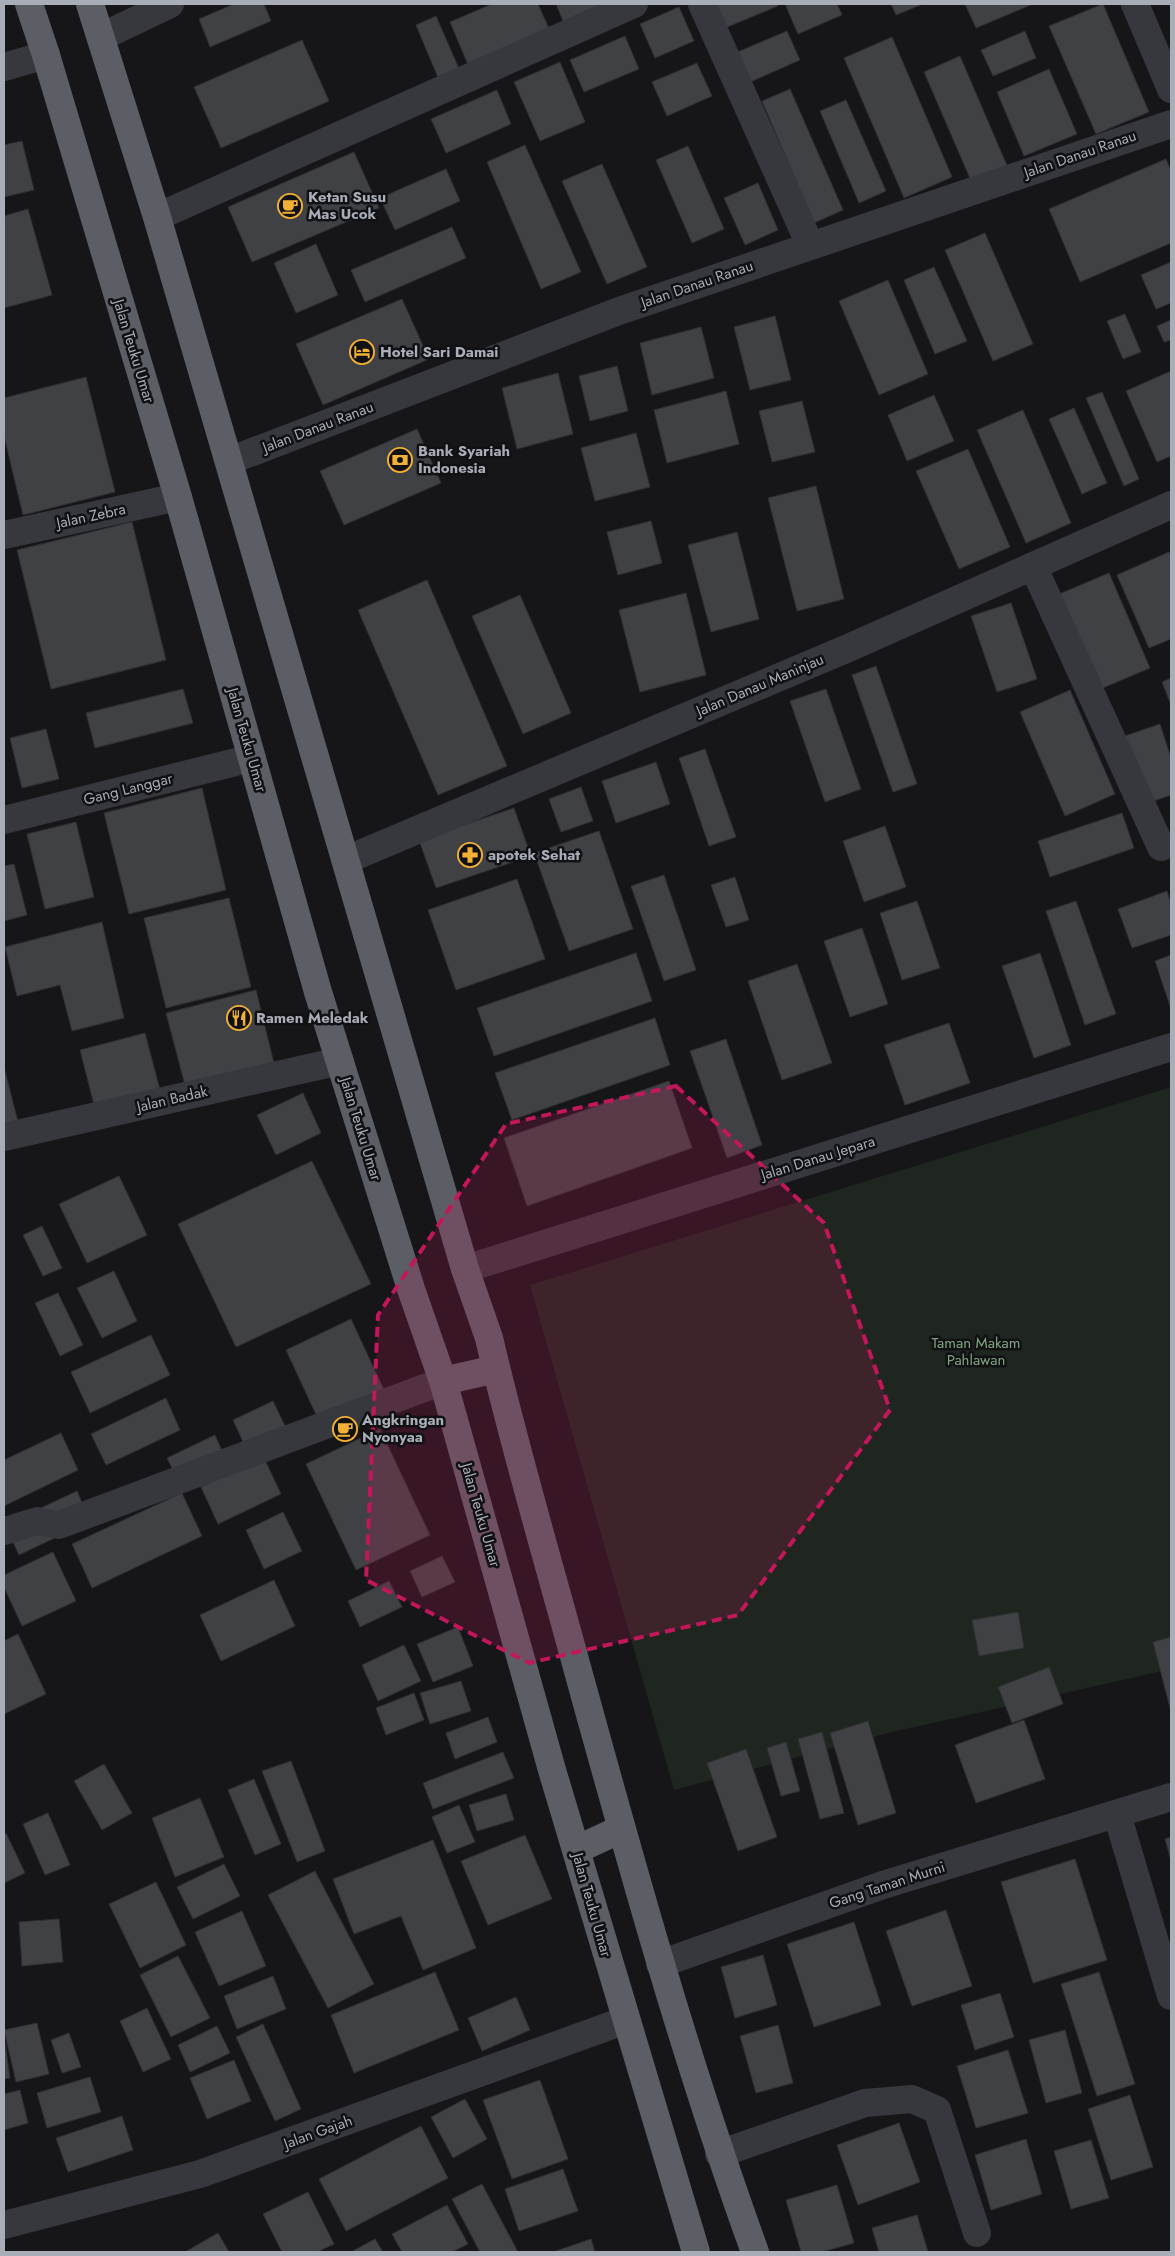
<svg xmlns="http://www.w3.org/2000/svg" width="1175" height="2256" font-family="Jost,sans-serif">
	<rect width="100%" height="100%" fill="#161618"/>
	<path fill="#1e261f" d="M1171,1087V1669L884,1734L674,1790L530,1285Z"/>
	<path fill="#404145" stroke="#303034" d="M234,4H264L271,21L210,47L199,19Z
		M492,4H538L550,31L469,67L450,22Z
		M556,4H622L566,28Z
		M709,4H777L778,6L720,30Z
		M785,4H837L842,15L798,34Z
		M891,4H923L896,15Z
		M965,4H1033L976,28Z
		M1103,4L1149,112L1096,134L1049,26Z
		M679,7L694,41L655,58L640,24Z
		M436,16L460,71L439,80L416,25Z
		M787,31L800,60L748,83L735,53Z
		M1025,31L1036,58L993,76L981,50Z
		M625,36L639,69L584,92L570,60Z
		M892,37L952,177L904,198L844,58Z
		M302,40L329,101L221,148L194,87Z
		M960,56L1008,168L972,183L924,72Z
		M560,62L585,122L540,141L514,82Z
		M697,63L712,96L667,116L652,82Z
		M1049,69L1077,134L1024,156L997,92Z
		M790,89L843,210L814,223L762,101Z
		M497,90L511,124L446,153L431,119Z
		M846,100L886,191L859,203L820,111Z
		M22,141L34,190L4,197V145Z
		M525,145L581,272L541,289L487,162Z
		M688,146L724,229L692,243L656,160Z
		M354,152L379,208L252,262L228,207Z
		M1166,159L1171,171V243L1080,282L1049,209Z
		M602,164L647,267L607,284L562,181Z
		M446,169L460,201L395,230L380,198Z
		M758,183L778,230L745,245L724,198Z
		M28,209L52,295L4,308V216Z
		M452,227L466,258L365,302L351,270Z
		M985,233L1033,344L993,361L945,250Z
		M316,244L338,295L296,313L274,263Z
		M1171,262V303L1156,309L1141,275Z
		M934,267L967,341L935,354L904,280Z
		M888,280L928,374L879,395L839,301Z
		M402,299L429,359L323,405L296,344Z
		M1125,314L1141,352L1123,359L1107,321Z
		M775,316L791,380L750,390L734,327Z
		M1171,320V340L1164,342L1157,326Z
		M701,327L714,378L652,395L640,343Z
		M617,366L628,411L590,421L579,376Z
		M1171,371V456L1157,462L1126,391Z
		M558,373L573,434L517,449L502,388Z
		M86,377L115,492L23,515L4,436V398Z
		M726,391L739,444L667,463L654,410Z
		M1102,392L1139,479L1124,486L1086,398Z
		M934,395L954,441L907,461L888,415Z
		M802,401L815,452L772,462L759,411Z
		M1074,408L1107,483L1082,494L1049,419Z
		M1023,410L1071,523L1026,543L977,430Z
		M417,429L441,483L344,525L320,471Z
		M636,433L650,487L595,501L581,448Z
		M968,449L1010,547L959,569L916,471Z
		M816,486L844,599L797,611L768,498Z
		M651,521L662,563L618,575L607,532Z
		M132,522L166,660L51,689L17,550Z
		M737,532L759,619L711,632L688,545Z
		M1169,552L1171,556V639L1149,648L1117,575Z
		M1109,573L1150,668L1098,690L1057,595Z
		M427,580L507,766L438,795L358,610Z
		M686,593L706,675L640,692L619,610Z
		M520,595L571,713L523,734L472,616Z
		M1011,603L1037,679L997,692L971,616Z
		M876,666L917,784L893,792L852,675Z
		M1171,678V705L1162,682Z
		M183,689L193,723L95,748L86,713Z
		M826,689L861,789L825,802L790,701Z
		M1070,690L1115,794L1065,816L1020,712Z
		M1160,724L1171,758V795L1145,804L1122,737Z
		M46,729L59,779L22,788L10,738Z
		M705,749L736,837L709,846L679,758Z
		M656,762L670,804L616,823L602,781Z
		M581,787L593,821L561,832L549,799Z
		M202,788L226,890L129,914L104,813Z
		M514,808L531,856L436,888L419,840Z
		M1122,813L1134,848L1050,877L1038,841Z
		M76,822L94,897L45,909L27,834Z
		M885,826L906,887L864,902L843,841Z
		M599,831L633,929L569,951L534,853Z
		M14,864L27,915L4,921V866Z
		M664,875L696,970L664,981L631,886Z
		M735,877L749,920L726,927L711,885Z
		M517,879L545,959L456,990L428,910Z
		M1167,891L1171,904V935L1132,948L1118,909Z
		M229,898L251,987L166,1008L144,918Z
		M917,901L940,968L902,980L880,913Z
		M1076,901L1116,1014L1085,1025L1046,911Z
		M102,922L124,1018L72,1031L60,985L17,996L5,947Z
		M862,928L888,1004L850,1017L824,941Z
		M636,953L652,1001L494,1056L477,1008Z
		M1040,953L1071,1045L1034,1058L1002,966Z
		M1171,955V1009L1155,961Z
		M797,964L832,1063L782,1080L748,981Z
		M256,990L275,1067L186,1089L166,1013Z
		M655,1018L670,1065L512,1120L495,1073Z
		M949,1023L970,1083L905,1105L884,1045Z
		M145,1033L160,1090L94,1105L80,1050Z
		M726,1039L762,1145L727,1158L690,1051Z
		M4,1067L18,1122L4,1125Z
		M669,1081L692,1148L527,1206L504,1138Z
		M303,1093L321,1133L276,1155L257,1115Z
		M312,1161L371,1284L236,1347L178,1224Z
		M119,1176L147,1235L87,1263L59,1204Z
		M42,1226L62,1268L43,1276L23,1235Z
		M114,1271L137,1321L102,1338L77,1288Z
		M58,1293L83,1345L60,1356L35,1303Z
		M351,1319L384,1390L319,1421L286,1350Z
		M151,1335L170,1375L90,1413L71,1372Z
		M166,1398L180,1430L106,1465L91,1434Z
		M273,1401L290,1436L249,1455L233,1420Z
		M380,1429L430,1535L356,1570L306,1464Z
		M61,1433L78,1470L4,1506V1460Z
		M215,1435L227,1462L180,1484L167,1458Z
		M264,1458L281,1494L218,1524L201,1487Z
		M77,1491L90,1521L19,1555L5,1525Z
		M182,1493L202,1536L92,1588L72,1544Z
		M283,1512L302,1551L264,1569L246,1530Z
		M53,1552L76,1601L22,1626L4,1587V1575Z
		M442,1556L455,1582L422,1597L410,1571Z
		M274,1580L295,1626L221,1661L200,1615Z
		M389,1581L402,1607L360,1627L348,1601Z
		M1018,1612L1024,1648L979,1656L972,1620Z
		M458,1627L473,1666L433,1682L417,1644Z
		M18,1634L46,1694L4,1714V1641Z
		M1171,1637V1712L1153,1642Z
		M404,1645L421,1681L378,1701L362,1665Z
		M1049,1667L1063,1704L1012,1723L998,1687Z
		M461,1681L471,1711L430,1724L420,1693Z
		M414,1693L424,1720L386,1735L376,1708Z
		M488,1717L497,1742L455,1759L446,1733Z
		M1024,1720L1045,1779L976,1803L955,1745Z
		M868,1721L896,1813L858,1825L830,1733Z
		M822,1732L844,1813L820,1819L798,1739Z
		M786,1742L800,1791L781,1796L767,1748Z
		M746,1749L777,1837L738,1851L707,1763Z
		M503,1752L514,1778L433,1809L423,1783Z
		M291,1761L325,1851L297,1862L262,1771Z
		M104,1764L132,1813L102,1830L74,1781Z
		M254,1779L281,1844L255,1855L228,1790Z
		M506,1794L514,1820L477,1831L469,1805Z
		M200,1798L224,1857L175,1877L152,1818Z
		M459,1805L475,1842L447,1853L432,1817Z
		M48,1813L70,1865L45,1875L23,1824Z
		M6,1833L25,1873L4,1883V1834Z
		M525,1835L552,1899L488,1925L461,1861Z
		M1171,1837V1861L1165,1839Z
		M433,1840L476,1948L423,1970L401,1916L354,1934L333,1879Z
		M1075,1859L1107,1960L1033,1983L1001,1882Z
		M224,1864L240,1896L193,1919L177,1887Z
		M315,1871L374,1984L328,2008L268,1895Z
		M156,1882L186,1945L140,1968L109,1904Z
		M946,1910L972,1986L912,2006L886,1931Z
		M242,1911L266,1966L219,1986L195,1932Z
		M59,1919L63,1962L22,1966L19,1922Z
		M854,1922L881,2005L814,2027L787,1944Z
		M763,1955L777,2005L735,2018L721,1967Z
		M178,1956L210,2018L171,2037L140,1975Z
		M435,1972L459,2030L354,2073L331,2015Z
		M1099,1972L1135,2084L1097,2096L1061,1984Z
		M273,1976L286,2009L237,2029L224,1996Z
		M1000,1993L1014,2037L975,2050L961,2005Z
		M516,1997L530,2030L482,2051L468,2018Z
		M147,2008L171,2059L143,2072L120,2021Z
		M37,2023L49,2074L16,2082L4,2030Z
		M263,2024L301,2109L275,2121L236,2037Z
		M778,2025L793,2083L756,2093L740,2036Z
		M217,2026L230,2053L190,2072L178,2045Z
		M1065,2030L1082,2093L1046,2103L1029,2040Z
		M69,2033L81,2067L62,2073L51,2040Z
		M4,2036L10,2078L4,2079Z
		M1008,2050L1028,2113L976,2128L957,2066Z
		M234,2060L251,2101L207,2119L190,2078Z
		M90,2077L101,2112L47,2128L37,2093Z
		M540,2080L568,2159L512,2179L483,2100Z
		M20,2090L28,2123L4,2130V2094Z
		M1130,2095L1153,2167L1111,2180L1088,2109Z
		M465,2099L487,2139L453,2158L431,2117Z
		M122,2116L133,2150L68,2172L56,2138Z
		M899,2123L920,2182L858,2205L837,2145Z
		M421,2126L448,2178L346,2231L319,2179Z
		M1026,2139L1042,2194L991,2210L975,2155Z
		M1091,2140L1109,2198L1071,2209L1054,2151Z
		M563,2169L578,2211L519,2231L505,2189Z
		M482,2184L518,2252H480L452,2199Z
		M837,2185L854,2243L822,2252H801L786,2200Z
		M308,2192L334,2244L317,2252H282L263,2214Z
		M447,2205L468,2244L452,2252H402L392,2234Z
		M917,2215L928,2252H879L872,2228Z
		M218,2233L229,2252H185Z
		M375,2239L383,2252H351Z
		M591,2239L595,2252H553Z"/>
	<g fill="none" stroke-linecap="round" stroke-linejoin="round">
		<path stroke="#37383d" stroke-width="28" d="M702,4L810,245
			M1135,4L1171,89
			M101,37L170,4
			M4,67L46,55
			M157,217L634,4
			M229,461L619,311L1171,124
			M4,535L178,497
			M1033,566L1161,847
			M4,820L252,758
			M346,860L846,649L1171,505
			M4,1137L340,1061
			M465,1269L1171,1047
			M5,1531L37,1521L59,1525L443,1381
			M1117,1814L1171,1996
			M660,1964L883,1885L1171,1797
			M719,2154L865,2103L912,2099L937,2110L977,2233
			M4,2225L200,2174L626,2020"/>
		<path stroke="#5b5e65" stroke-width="28" d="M29,4L46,55L178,497L318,992L411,1289L443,1381L552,1770L696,2252
			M90,4L157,217L465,1269L489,1338C515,1450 548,1560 578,1671C632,1867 686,2062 755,2252
			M443,1381L496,1369
			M576,1850L621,1829"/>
	</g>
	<path fill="#c2185b" fill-opacity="0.2" stroke="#c2185b" stroke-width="4" stroke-dasharray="10 6" stroke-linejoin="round" d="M676,1086L824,1223L890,1410L738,1615L529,1663L366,1580L378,1315L506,1124Z"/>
	<defs>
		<symbol id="cafe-ring" viewBox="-11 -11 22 22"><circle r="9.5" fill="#111113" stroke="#f2b134" stroke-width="1.5"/><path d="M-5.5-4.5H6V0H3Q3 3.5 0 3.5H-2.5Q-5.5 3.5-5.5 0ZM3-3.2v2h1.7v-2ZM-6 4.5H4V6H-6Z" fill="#f2b134"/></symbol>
		<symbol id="hotel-ring" viewBox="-11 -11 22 22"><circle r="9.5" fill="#111113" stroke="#f2b134" stroke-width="1.5"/><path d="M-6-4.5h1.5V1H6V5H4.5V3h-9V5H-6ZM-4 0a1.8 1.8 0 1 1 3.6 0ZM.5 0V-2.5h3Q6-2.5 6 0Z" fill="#f2b134"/></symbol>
		<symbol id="bank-ring" viewBox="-11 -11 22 22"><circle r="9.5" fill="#111113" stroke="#f2b134" stroke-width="1.5"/><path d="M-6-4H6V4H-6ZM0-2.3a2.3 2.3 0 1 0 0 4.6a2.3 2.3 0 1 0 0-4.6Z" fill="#f2b134"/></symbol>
		<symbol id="pharmacy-ring" viewBox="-11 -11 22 22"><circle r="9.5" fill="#111113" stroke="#f2b134" stroke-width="1.5"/><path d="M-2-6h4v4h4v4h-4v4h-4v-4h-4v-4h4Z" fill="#f2b134"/></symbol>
		<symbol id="restaurant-ring" viewBox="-11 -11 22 22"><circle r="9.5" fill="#111113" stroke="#f2b134" stroke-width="1.5"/><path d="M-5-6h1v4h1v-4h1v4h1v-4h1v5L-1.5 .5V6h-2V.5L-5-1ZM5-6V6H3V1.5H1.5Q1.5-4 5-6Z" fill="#f2b134"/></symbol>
	</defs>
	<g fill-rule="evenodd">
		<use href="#cafe-ring" x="276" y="192" width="28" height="28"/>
		<use href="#hotel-ring" x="348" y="338" width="28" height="28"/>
		<use href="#bank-ring" x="386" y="446" width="28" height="28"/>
		<use href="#pharmacy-ring" x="456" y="841" width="28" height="28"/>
		<use href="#restaurant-ring" x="225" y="1004" width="28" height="28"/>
		<use href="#cafe-ring" x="331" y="1415" width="28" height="28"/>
	</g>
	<g text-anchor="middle" stroke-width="5" stroke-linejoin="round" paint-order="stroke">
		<g font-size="15" fill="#a8adb8" stroke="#111113">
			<text transform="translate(1080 154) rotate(-19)" y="5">Jalan Danau Ranau</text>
			<text transform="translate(697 284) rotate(-19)" y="5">Jalan Danau Ranau</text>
			<text transform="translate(134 351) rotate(73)" y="5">Jalan Teuku Umar</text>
			<text transform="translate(318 427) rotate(-21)" y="5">Jalan Danau Ranau</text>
			<text transform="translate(91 516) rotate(-12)" y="5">Jalan Zebra</text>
			<text transform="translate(760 685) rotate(-23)" y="5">Jalan Danau Maninjau</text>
			<text transform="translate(247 740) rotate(74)" y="5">Jalan Teuku Umar</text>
			<text transform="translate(128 789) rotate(-14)" y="5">Gang Langgar</text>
			<text transform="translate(172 1099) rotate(-13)" y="5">Jalan Badak</text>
			<text transform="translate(361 1129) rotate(73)" y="5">Jalan Teuku Umar</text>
			<text transform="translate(818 1158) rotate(-17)" y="5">Jalan Danau Jepara</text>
			<text transform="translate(481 1515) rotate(74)" y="5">Jalan Teuku Umar</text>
			<text transform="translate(887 1885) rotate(-18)" y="5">Gang Taman Murni</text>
			<text transform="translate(592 1905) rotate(74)" y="5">Jalan Teuku Umar</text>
			<text transform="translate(318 2132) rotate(-20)" y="5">Jalan Gajah</text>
		</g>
		<g font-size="15" font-weight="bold" fill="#a8adb8" stroke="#111113" text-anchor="start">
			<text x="308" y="202">Ketan Susu<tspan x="308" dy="17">Mas Ucok</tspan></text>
			<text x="380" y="357">Hotel Sari Damai</text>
			<text x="418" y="456">Bank Syariah<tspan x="418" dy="17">Indonesia</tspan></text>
			<text x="488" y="860">apotek Sehat</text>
			<text x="256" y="1023">Ramen Meledak</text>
			<text x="362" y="1425">Angkringan<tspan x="362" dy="17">Nyonyaa</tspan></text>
		</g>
		<g font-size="15" fill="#7fa381" stroke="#111113">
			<text x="976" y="1348">Taman Makam<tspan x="976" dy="17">Pahlawan</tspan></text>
		</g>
	</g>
	<rect width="1175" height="2256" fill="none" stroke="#a8adb8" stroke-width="10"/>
</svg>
